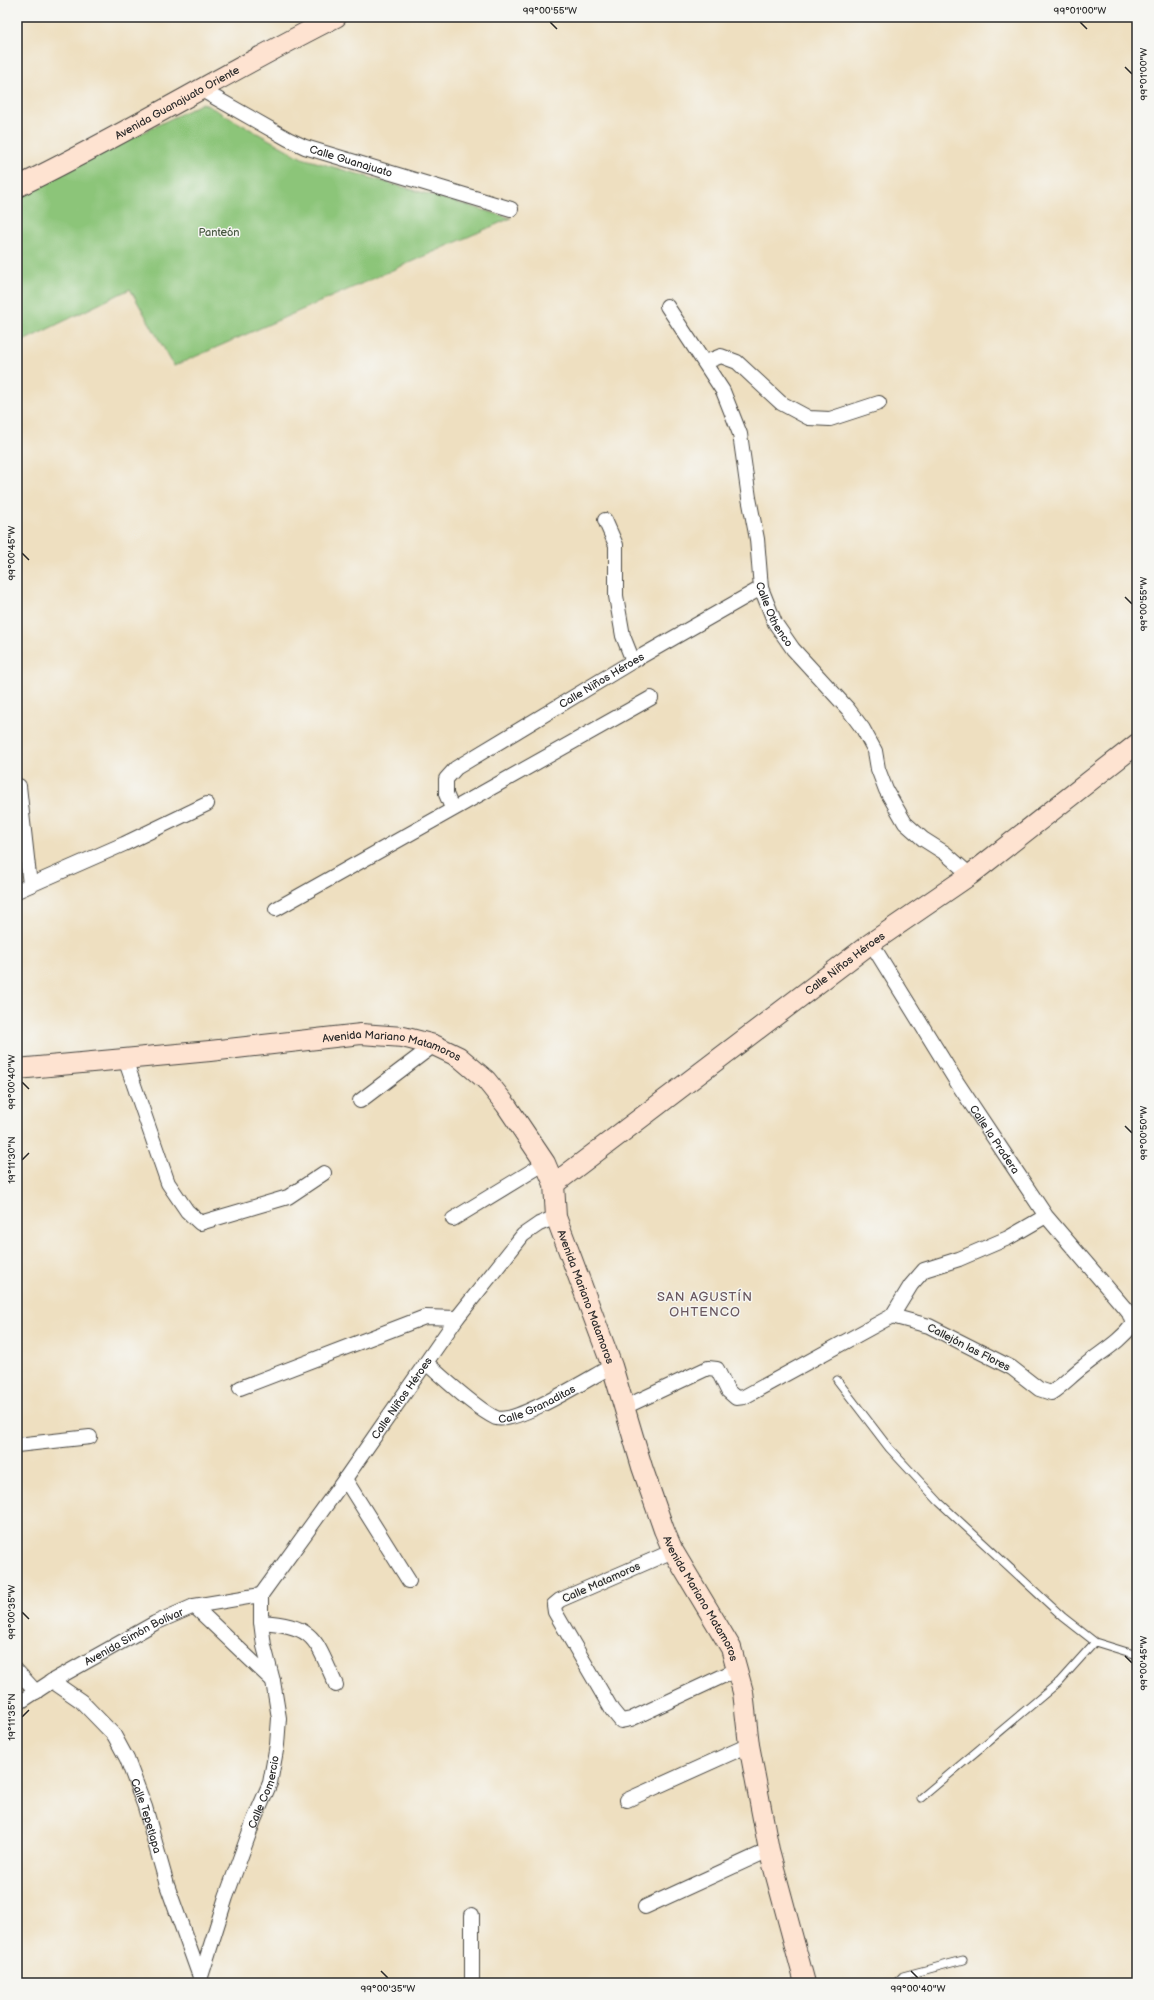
<svg xmlns="http://www.w3.org/2000/svg" width="1154" height="2000" font-family="'Balsamiq Sans',sans-serif">
	<rect width="100%" height="100%" fill="#f6f6f2"/>
	<filter id="ink" filterUnits="userSpaceOnUse"><feTurbulence type="fractalNoise" baseFrequency=".025" numOctaves="2"/><feDisplacementMap in="SourceGraphic" scale="8" xChannelSelector="R" yChannelSelector="G"/><feConvolveMatrix kernelMatrix="1 2 1 2 8 2 1 2 1" color-interpolation-filters="sRGB"/></filter>
	<filter id="wash" filterUnits="userSpaceOnUse"><feTurbulence type="fractalNoise" baseFrequency=".012" numOctaves="4" result="noise"/><feDisplacementMap in="SourceGraphic" scale="16" xChannelSelector="R" yChannelSelector="G"/><feGaussianBlur stdDeviation="0.9" result="paint"/><feColorMatrix in="noise" values="0 0 0 0 0 0 0 0 0 0 0 0 0 0 0 0 0 1.4 0 .05"/><feComposite in="paint" operator="in"/></filter>
	<g filter="url(#wash)">
		<rect width="100%" height="100%" fill="#eedfc0"/>
		<path fill="#8cc579" stroke="#5c7852" d="M203,103L302,158L511,218L174,366L130,289L17,344V194Z"/>
	</g>
	<g filter="url(#ink)">
		<g fill="none" stroke-linecap="round" stroke-linejoin="round">
			<defs>
				<path id="lane" d="M837,1380L889,1448L939,1502L1063,1617L1095,1642L1137,1655
					M921,1798L1059,1682L1095,1642
					M896,1983L903,1976L963,1960"/>
				<g id="street">
					<path id="s1" d="M200,89L288,139L305,147L511,209"/>
					<path id="s2" d="M667,306L723,391L740,434L749,498L757,539L761,588L775,623L793,649L848,709L863,729L875,751L878,769L886,790L905,823L923,839L945,853L970,875"/>
					<path d="M706,362L721,356L737,362L781,403L809,418L830,419L879,403"/>
					<path d="M605,520L616,545V596L623,636L633,661"/>
					<path d="M19,786L30,885"/>
					<path id="s3" d="M452,808L446,794V779L456,768L633,661L761,588"/>
					<path d="M17,891L124,844L207,804"/>
					<path d="M276,909L651,698"/>
					<path id="s4" d="M871,943L958,1084L1046,1216L1129,1313L1133,1324C1120,1342 1101,1352 1084,1366C1072,1375 1063,1385 1051,1393L1039,1389L1012,1368L929,1326L892,1316L911,1285L924,1270L959,1259L1008,1238L1046,1216"/>
					<path d="M125,1059L168,1183L187,1211L200,1223L288,1197L324,1173"/>
					<path d="M360,1101L434,1045"/>
					<path d="M453,1219L545,1163"/>
					<path id="s5" d="M426,1363C444,1378 476,1409 496,1418C516,1425 591,1377 612,1366"/>
					<path d="M240,1388L425,1317L457,1318"/>
					<path d="M625,1407L708,1368L717,1369L728,1391L736,1398L744,1397L892,1316"/>
					<path d="M17,1445L90,1437"/>
					<path d="M345,1479L409,1581"/>
					<path d="M673,1551L560,1600L554,1605L555,1612L612,1710L621,1721L631,1719L738,1669"/>
					<path id="s6" d="M261,1595L345,1479L457,1318L523,1235L539,1224L556,1217"/>
					<path d="M194,1606L273,1681"/>
					<path d="M261,1622C316,1626 315,1639 336,1685"/>
					<path d="M17,1671L36,1692"/>
					<path id="s7" d="M52,1681L81,1701L114,1735L127,1759L145,1807L167,1885L200,1977"/>
					<path id="s8" d="M17,1704L52,1681L155,1623L194,1606L261,1595"/>
					<path d="M627,1800L749,1745"/>
					<path d="M645,1907L769,1850"/>
					<path d="M472,1915V1983"/>
					<path id="s9" d="M199,1983L226,1897L254,1820L270,1783L277,1745L279,1718L273,1681L264,1646L261,1622V1595"/>
				</g>
				<g id="secondary">
					<path id="s10" d="M17,187C125,135 228,71 336,17"/>
					<path id="s11" d="M17,1069L210,1051L361,1034L403,1037L434,1045L459,1057L486,1080L506,1105L545,1163L554,1184L556,1217L612,1366L642,1467L664,1530L673,1551L731,1648L743,1692L749,1745L769,1850L805,1983"/>
					<path id="s12" d="M554,1184L871,943L970,875L1137,744"/>
				</g>
			</defs>
			<use href="#lane" stroke="#484641" stroke-width="9"/>
			<use href="#street" stroke="#484641" stroke-width="16"/>
			<use href="#secondary" stroke="#484641" stroke-width="22"/>
			<use href="#lane" stroke="#fff" stroke-width="7"/>
			<use href="#street" stroke="#fff" stroke-width="14"/>
			<use href="#secondary" stroke="#fee3d1" stroke-width="20"/>
		</g>
	</g>
	<path fill="none" stroke="#2b2b2b" stroke-width="1.5" d="M550,22L557,29M1080,22L1087,29M1125,67L1132,74M22,553L29,560M1125,597L1132,604M22,1082L29,1089M1125,1126L1132,1133M22,1160L29,1153M22,1612L29,1619M1125,1656L1132,1663M22,1717L29,1710M381,1971L388,1978M911,1971L918,1978"/>
	<g text-anchor="middle" stroke-width="3" stroke-linejoin="round" paint-order="stroke">
		<g font-size="11" fill="#2b2b2b" stroke="#f6f6f2">
			<text dy="4" stroke="none"><textPath href="#s10" startOffset="181">Avenida Guanajuato Oriente</textPath></text>
			<text dy="4" stroke="none"><textPath href="#s1" startOffset="168">Calle Guanajuato</textPath></text>
			<text dy="4" stroke="none"><textPath href="#s2" startOffset="333">Calle Othenco</textPath></text>
			<text dy="4" stroke="none"><textPath href="#s3" startOffset="215">Calle Niños Héroes</textPath></text>
			<text dy="4" stroke="none"><textPath href="#s12" startOffset="365">Calle Niños Héroes</textPath></text>
			<text dy="4" stroke="none"><textPath href="#s11" startOffset="378">Avenida Mariano Matamoros</textPath></text>
			<text dy="4" stroke="none"><textPath href="#s4" startOffset="232">Calle la Pradera</textPath></text>
			<text dy="4" stroke="none"><textPath href="#s11" startOffset="726">Avenida Mariano Matamoros</textPath></text>
			<text transform="translate(969 1347) rotate(27)" y="4">Callejón las Flores</text>
			<text dy="4" stroke="none"><textPath href="#s6" startOffset="242">Calle Niños Héroes</textPath></text>
			<text dy="4" stroke="none"><textPath href="#s5" startOffset="133">Calle Granaditas</textPath></text>
			<text transform="translate(601 1582) rotate(-24)" y="4">Calle Matamoros</text>
			<text dy="4" stroke="none"><textPath href="#s11" startOffset="1050">Avenida Mariano Matamoros</textPath></text>
			<text dy="4" stroke="none"><textPath href="#s8" startOffset="135">Avenida Simón Bolívar</textPath></text>
			<text dy="4" stroke="none"><textPath href="#s9" startOffset="202">Calle Comercio</textPath></text>
			<text dy="4" stroke="none"><textPath href="#s7" startOffset="170">Calle Tepetlapa</textPath></text>
		</g>
		<g font-size="11" fill="#485942" stroke="#f6f6f2">
			<text x="219" y="236">Panteón</text>
		</g>
		<g font-size="13" letter-spacing="1" fill="#6a5860" stroke="#f6f6f2">
			<text x="705" y="1301">SAN AGUSTÍN<tspan x="705" dy="15">OHTENCO</tspan></text>
		</g>
	</g>
	<rect width="1154" height="2000" fill="none" stroke="#f6f6f2" stroke-width="44"/>
	<rect x="22" y="22" width="1110" height="1956" fill="none" stroke="#2b2b2b" stroke-width="1.5"/>
	<g font-size="10" text-anchor="middle" fill="#2b2b2b">
		<text x="550" y="14">99°00'55"W</text>
		<text x="1080" y="14">99°01'00"W</text>
		<text transform="translate(1143 74) rotate(-90)" y="4">99°01'00"W</text>
		<text transform="translate(11 553) rotate(-90)" y="4">99°00'45"W</text>
		<text transform="translate(1143 604) rotate(-90)" y="4">99°00'55"W</text>
		<text transform="translate(11 1082) rotate(-90)" y="4">99°00'40"W</text>
		<text transform="translate(1143 1133) rotate(-90)" y="4">99°00'50"W</text>
		<text transform="translate(11 1160) rotate(-90)" y="4">19°11'30"N</text>
		<text transform="translate(11 1612) rotate(-90)" y="4">99°00'35"W</text>
		<text transform="translate(1143 1663) rotate(-90)" y="4">99°00'45"W</text>
		<text transform="translate(11 1717) rotate(-90)" y="4">19°11'35"N</text>
		<text x="388" y="1992">99°00'35"W</text>
		<text x="918" y="1992">99°00'40"W</text>
	</g>
</svg>
